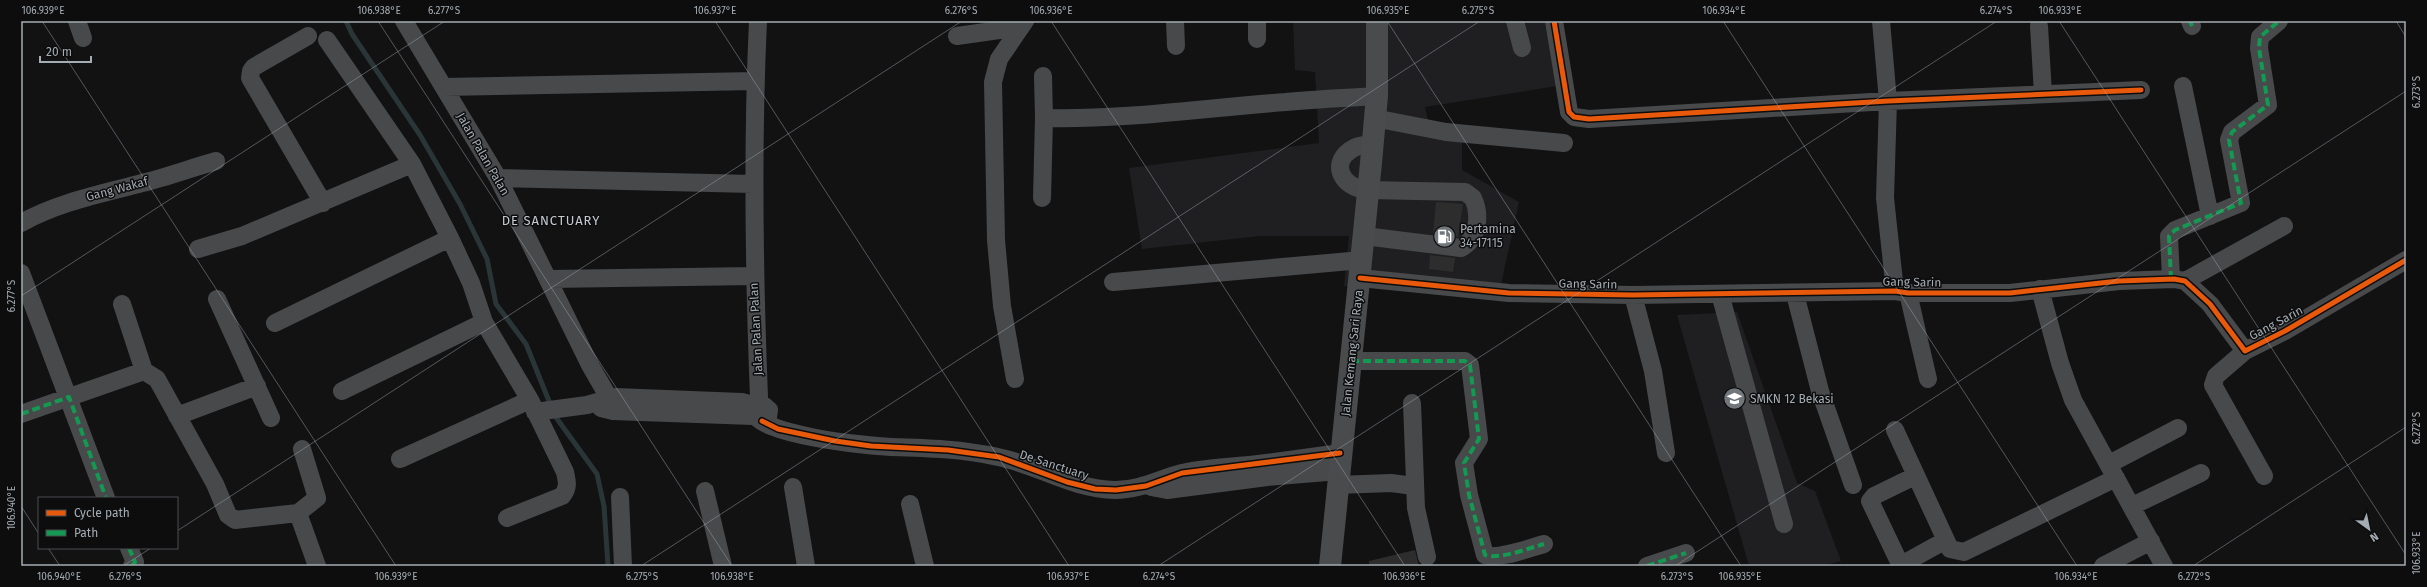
<svg xmlns="http://www.w3.org/2000/svg" width="2427" height="587" font-family="'Fira Sans',sans-serif">
	<rect width="100%" height="100%" fill="#121213"/>
	<path fill="#1f1f21" d="M1293,21H1548L1563,85L1425,107L1431,133L1462,138V170L1519,202L1498,298L1344,286L1349,236H1260L1142,249L1129,168L1319,143L1315,72L1295,70Z
		M1737,312L1797,483L1815,491L1841,561L1823,566H1749L1677,315Z"/>
	<g fill="none" stroke-linecap="round" stroke-linejoin="round">
		<path stroke="#2a3537" stroke-width="5" d="M346,21L352,34L420,135L460,204L487,259L496,304L526,344L555,416L597,474L604,506L608,566"/>
	</g>
	<path fill="#2d2d2e" d="M1436,202L1463,204L1458,237L1433,234Z
		M1430,255L1455,258L1453,272L1429,269Z
		M1415,550L1419,566H1369V561Z"/>
	<g fill="none" stroke-linecap="round" stroke-linejoin="round">
		<path stroke="#47494b" stroke-width="18" d="M77,21L83,38
			M404,21L498,178L590,365L609,398L613,411
			M1175,21L1176,46
			M1515,21L1522,48
			M1554,21L1569,112L1574,117L1589,119L1888,101L2141,90
			M1881,21L1888,101L1885,198L1895,291
			M2190,21L2192,26
			M2039,26L2043,94
			M308,36L254,67L251,71L250,78L323,203
			M957,36L1021,27
			M1257,39V21
			M327,40L412,164L450,238L471,283L484,322L530,400L565,472C567,481 569,488 562,496L507,518
			M2183,86L2210,216
			M444,87L755,81
			M1044,118C1125,120 1205,108 1286,102C1316,99 1346,98 1377,96
			M1374,118L1446,132L1564,143
			M498,178L753,184
			M1042,198L1044,118L1043,76
			M21,223C59,202 101,194 142,183C167,177 191,168 216,161
			M1364,236L1461,248C1478,239 1481,215 1473,198L1465,192L1368,190C1340,188 1329,161 1354,148C1359,145 1367,145 1372,144
			M198,249L242,236L412,164
			M21,273L106,498
			M1360,278L1509,293L1633,295L1895,291L1908,293H2010L2119,281L2174,279L2185,281L2210,304L2245,351L2285,331L2406,260
			M549,279L754,276
			M2171,279L2169,236L2175,230L2241,203L2229,140L2232,132L2268,105L2259,48L2260,37L2279,21
			M2185,281L2284,226
			M1113,282L1362,260
			M2040,289L2060,363L2073,400L2164,566
			M1908,293L1928,379
			M1720,294L1784,524
			M1795,294L1820,391L1853,485
			M1633,295L1653,371L1666,453
			M217,299L271,418
			M122,304L144,371
			M275,323L450,238
			M2245,351L2216,376L2213,385L2264,476
			M1351,361H1465L1470,365L1479,439L1464,463L1469,495L1485,555C1498,560 1530,548 1544,544
			M1015,379L1002,306L996,240L993,82L999,59L1025,21
			M342,391L484,322
			M1412,403L1416,508L1427,557
			M758,405L759,397C754,271 752,147 758,21
			M601,408L613,411L753,416
			M535,412L587,405L615,397L742,402L756,406
			M21,414L144,371L157,379L215,484L228,515L235,520L298,513L317,498L302,449
			M177,416L257,386
			M762,421L768,417L769,410L763,405H758L753,410C753,435 869,446 891,447C927,448 963,449 998,457C1038,465 1072,489 1115,490C1140,490 1159,479 1182,473C1204,468 1227,467 1249,465C1279,462 1310,457 1340,453
			M1895,430L1950,549L1964,552L2116,478
			M400,459L530,400
			M2109,464L2178,428
			M1337,485L1391,483L1414,486
			M793,487L806,566
			M1151,487L1167,490L1267,477L1339,471
			M705,491L723,566
			M620,497L623,566
			M910,504L925,566
			M2132,506L2201,473
			M298,513L317,566
			M129,548L135,562L132,566
			M1901,565L1946,540
			M1647,566L1686,553
			M1901,566L1870,501L1874,496L1915,476
			M2103,566L2151,541"/>
		<path stroke="#494b4d" stroke-width="22" d="M1330,566L1371,163L1377,96V21"/>
		<path stroke="#139951" stroke-width="4" stroke-dasharray="8 4" stroke-linecap="butt" d="M2190,21L2192,26
			M2171,279L2169,236L2175,230L2241,203L2229,140L2232,132L2268,105L2259,48L2260,37L2279,21
			M1351,361H1465L1470,365L1479,439L1464,463L1469,495L1485,555C1498,560 1530,548 1544,544
			M21,414L69,397L106,498
			M129,548L135,562L132,566
			M1647,566L1686,553"/>
		<defs>
			<path id="cycleway" d="M1554,21L1569,112L1574,117L1589,119L1888,101L2141,90
				M1360,278L1509,293L1633,295L1895,291L1908,293H2010L2119,281L2174,279L2185,281L2210,304L2245,351L2285,331L2406,260
				M762,421L778,429L835,441L871,446L948,450L999,457L1067,482L1095,489L1116,490L1146,486L1182,473L1340,453"/>
		</defs>
		<use href="#cycleway" stroke="#0d0d0e" stroke-width="8"/>
		<use href="#cycleway" stroke="#e8590c" stroke-width="5"/>
	</g>
	<path fill="none" stroke="#a4adb3" stroke-width="1" stroke-opacity="0.45" d="M42,21L396,566M378,21L732,566M715,21L1069,566M1051,21L1405,566M1387,21L1741,566M1723,21L2077,566M2059,21L2406,555M2396,21L2406,37M21,296L445,21M21,506L39,534M177,531L962,21M48,548L60,566M123,566L151,548M641,566L1480,21M1158,566L1997,21M1675,566L2406,91M2193,566L2406,427"/>
	<defs>
		<symbol id="fuel-disc" viewBox="-11 -11 22 22"><circle r="9.5" fill="#71777b" stroke="#0d0d0e"/><path d="M-5.5-6h7V0h2V4h1.3V-2.5L3-4.5l.8-.8L6-3V5H2.5V1h-1V6h-7ZM-4.2-4.7v3.2H.2V-4.7Z" fill="#fff"/></symbol>
		<symbol id="school-disc" viewBox="-11 -11 22 22"><circle r="9.5" fill="#71777b" stroke="#0d0d0e"/><path d="M0-5L7-2L0 1L-7-2ZM-4 1L0 2.5L4 1V4Q0 6-4 4Z" fill="#fff"/></symbol>
	</defs>
	<g fill-rule="evenodd">
		<use href="#fuel-disc" x="1432" y="224" width="25" height="25"/>
		<use href="#school-disc" x="1722" y="386" width="25" height="25"/>
	</g>
	<g text-anchor="middle" stroke-width="3" stroke-linejoin="round" paint-order="stroke">
		<g font-size="12" fill="#a4adb3" stroke="#0d0d0e">
			<text transform="translate(483 154) rotate(60)" y="4">Jalan Palan Palan</text>
			<text transform="translate(117 189) rotate(-15)" y="4">Gang Wakaf</text>
			<text transform="translate(1912 282) rotate(1)" y="4">Gang Sarin</text>
			<text transform="translate(1588 284) rotate(1)" y="4">Gang Sarin</text>
			<text transform="translate(2276 323) rotate(-28)" y="4">Gang Sarin</text>
			<text transform="translate(756 329) rotate(-93)" y="4">Jalan Palan Palan</text>
			<text transform="translate(1352 353) rotate(-84)" y="4">Jalan Kemang Sari Raya</text>
			<text transform="translate(1054 465) rotate(18)" y="4">De Sanctuary</text>
		</g>
		<g font-size="12" fill="#a4adb3" stroke="#0d0d0e" text-anchor="start">
			<text x="1460" y="233">Pertamina<tspan x="1460" dy="14">34-17115</tspan></text>
			<text x="1750" y="403">SMKN 12 Bekasi</text>
		</g>
		<g font-size="13" letter-spacing="1" fill="#c4cacf" stroke="#0d0d0e">
			<text x="551" y="225">DE SANCTUARY</text>
		</g>
	</g>
	<rect width="2427" height="587" fill="none" stroke="#0d0d0e" stroke-width="44"/>
	<rect x="38" y="497" width="140" height="52" fill="#0d0d0e" stroke="#494d50"/>
	<rect x="46" y="510" width="20" height="6" fill="#e8590c" stroke="#494d50"/>
	<text x="74" y="517" font-size="12" fill="#a4adb3">Cycle path</text>
	<rect x="46" y="530" width="20" height="6" fill="#139951" stroke="#494d50"/>
	<text x="74" y="537" font-size="12" fill="#a4adb3">Path</text>
	<g transform="translate(2369 529) rotate(147)" stroke="#0d0d0e" stroke-width="3" paint-order="stroke">
	<path d="M0-3L7 15L0 10L-7 15Z" fill="#a4adb3"/>
	<text y="-6" font-size="11" font-weight="bold" text-anchor="middle" fill="#a4adb3">N</text>
	</g>
	<path d="M40 56v6h51v-6" fill="none" stroke="#a4adb3" stroke-width="2"/>
	<text x="46" y="56" font-size="12" fill="#a4adb3" stroke="#0d0d0e" stroke-width="3" paint-order="stroke">20 m</text>
	<rect x="22" y="22" width="2383" height="543" fill="none" stroke="#a4adb3" stroke-width="1.5"/>
	<g font-size="10" text-anchor="middle" fill="#a4adb3">
		<text x="43" y="14">106.939°E</text>
		<text x="379" y="14">106.938°E</text>
		<text x="444" y="14">6.277°S</text>
		<text x="715" y="14">106.937°E</text>
		<text x="961" y="14">6.276°S</text>
		<text x="1051" y="14">106.936°E</text>
		<text x="1388" y="14">106.935°E</text>
		<text x="1478" y="14">6.275°S</text>
		<text x="1724" y="14">106.934°E</text>
		<text x="1996" y="14">6.274°S</text>
		<text x="2060" y="14">106.933°E</text>
		<text transform="translate(2416 92) rotate(-90)" y="4">6.273°S</text>
		<text transform="translate(11 296) rotate(-90)" y="4">6.277°S</text>
		<text transform="translate(2416 428) rotate(-90)" y="4">6.272°S</text>
		<text transform="translate(11 508) rotate(-90)" y="4">106.940°E</text>
		<text transform="translate(2416 553) rotate(-90)" y="4">106.933°E</text>
		<text x="59" y="580">106.940°E</text>
		<text x="125" y="580">6.276°S</text>
		<text x="396" y="580">106.939°E</text>
		<text x="642" y="580">6.275°S</text>
		<text x="732" y="580">106.938°E</text>
		<text x="1068" y="580">106.937°E</text>
		<text x="1159" y="580">6.274°S</text>
		<text x="1404" y="580">106.936°E</text>
		<text x="1677" y="580">6.273°S</text>
		<text x="1740" y="580">106.935°E</text>
		<text x="2076" y="580">106.934°E</text>
		<text x="2194" y="580">6.272°S</text>
	</g>
</svg>
